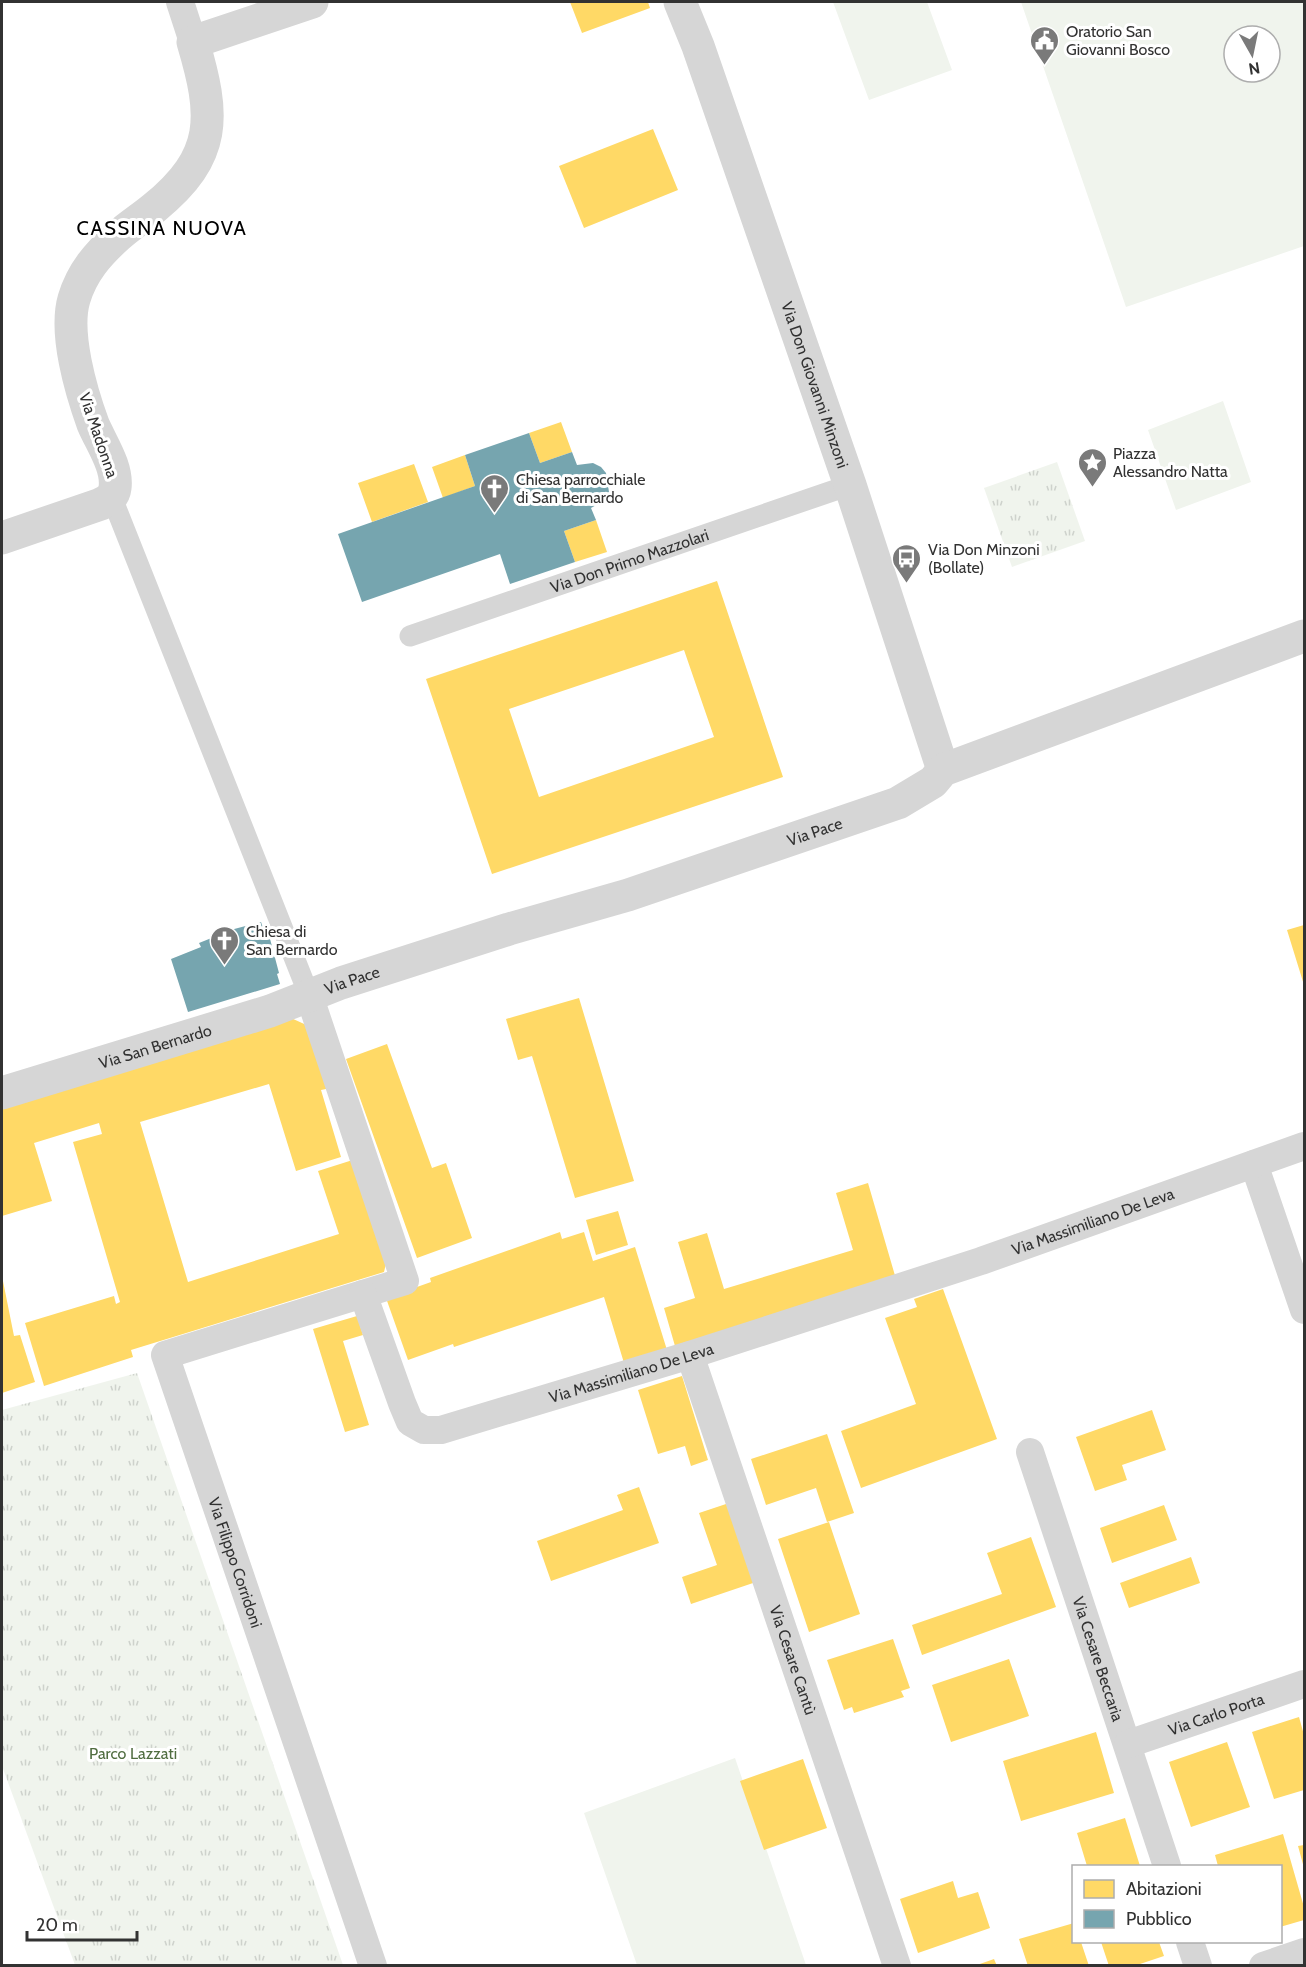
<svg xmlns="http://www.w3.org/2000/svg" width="1306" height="1967" font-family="Cabin,sans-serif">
	<defs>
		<pattern id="park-tufts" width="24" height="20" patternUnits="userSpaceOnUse" patternTransform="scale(1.5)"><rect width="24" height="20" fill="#f0f4ed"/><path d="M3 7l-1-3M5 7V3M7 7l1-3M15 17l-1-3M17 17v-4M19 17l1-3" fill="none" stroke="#ced2cc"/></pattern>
	</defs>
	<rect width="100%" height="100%" fill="#fff"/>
	<path fill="#f0f4ed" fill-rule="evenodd" d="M833,2H927L952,70L869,100Z
		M1021,2H1303L1304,6V246L1126,307ZM1234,36H1270V72H1234Z
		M1223,401L1251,482L1176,510L1148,430Z
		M735,1758L806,1965H637L584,1813Z"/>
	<path fill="url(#park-tufts)" d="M1057,462L1085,541L1012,567L984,488Z
		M137,1373L343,1965H75L2,1766V1410Z"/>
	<path fill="#ffd966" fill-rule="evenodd" d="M570,2H648L650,8L582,33Z
		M653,129L678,190L584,228L559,166Z
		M561,422L572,452L540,463L529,433Z
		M465,455L475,486L443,498L432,467Z
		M414,464L428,502L372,522L358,483Z
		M596,520L607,552L575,562L564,531Z
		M717,581L783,777L492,874L426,679ZM684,650L714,737L539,797L509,709Z
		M1304,925V985L1287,930Z
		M579,998L634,1181L575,1198L532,1056L518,1060L506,1019Z
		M291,1018L313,1028L331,1088L321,1090L341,1157L296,1171L269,1084L140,1122L188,1282L339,1234L318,1171L359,1158L389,1251L384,1272L131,1350L133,1357L44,1386L25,1323L114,1296L116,1304L120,1302L73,1142L102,1134L99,1123L34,1143L52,1201L2,1216V1104Z
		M387,1044L432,1168L446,1163L472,1238L417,1258L346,1059Z
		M868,1183L896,1279L675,1346L664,1308L695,1298L678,1242L707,1233L724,1289L853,1250L836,1193Z
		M618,1211L628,1245L596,1255L586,1220Z
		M560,1232L562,1239L584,1232L593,1261L635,1247L667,1350L624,1363L604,1297L454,1347L453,1344L408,1360L386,1298L431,1282L430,1278Z
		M3,1281L14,1336L20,1335L35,1382L2,1393Z
		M943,1289L997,1439L861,1488L841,1431L916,1404L885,1318L917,1307L914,1299Z
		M357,1316L363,1335L343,1341L369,1425L345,1432L313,1329Z
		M682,1376L708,1460L691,1466L685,1446L658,1454L638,1390Z
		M1152,1410L1166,1450L1122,1465L1127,1480L1095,1491L1076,1437Z
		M827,1434L854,1513L827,1522L816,1488L766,1505L751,1459Z
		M639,1487L659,1543L551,1581L537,1541L623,1510L617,1495Z
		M729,1503L756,1582L691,1604L682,1577L717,1565L699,1513Z
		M1164,1505L1177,1540L1112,1563L1100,1528Z
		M829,1522L860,1614L809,1632L778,1539Z
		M1031,1537L1056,1607L922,1655L912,1625L1002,1594L987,1553Z
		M1191,1557L1200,1583L1129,1608L1120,1583Z
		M893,1639L910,1688L901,1691L904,1697L854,1713L852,1707L844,1710L827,1660Z
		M1009,1659L1029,1716L951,1742L932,1685Z
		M1299,1717L1304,1735V1790L1274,1799L1252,1732Z
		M1096,1732L1114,1793L1021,1821L1003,1761Z
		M1227,1742L1250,1807L1191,1827L1169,1762Z
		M803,1759L827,1828L764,1850L740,1781Z
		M1125,1818L1140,1866H1087L1077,1833Z
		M1283,1834L1304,1907V1920L1280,1927V1866H1218L1215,1855Z
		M1304,1845V1868L1298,1846Z
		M953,1881L958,1898L978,1892L990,1928L918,1953L900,1899Z
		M1074,1923V1942H1081L1089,1966H1028L1019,1939Z
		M1101,1942H1159L1164,1956L1134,1966H1109Z
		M994,1959L997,1966H977V1965Z"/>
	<path fill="#76a5af" d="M529,433L540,463L572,452L577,465L593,463L601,467L606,473L609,492L605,500L591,508L596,520L564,531L575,562L510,584L500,554L362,602L338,534L475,486L465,455Z
		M261,922L265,933L269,935L279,973L277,974L280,984L188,1012L171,959L201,947L199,943L219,935V933Z"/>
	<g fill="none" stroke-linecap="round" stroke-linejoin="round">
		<g stroke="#d6d6d6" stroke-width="21">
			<path d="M112,498L309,995"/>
			<path id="s1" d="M410,636L850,485"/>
		</g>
		<g stroke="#d6d6d6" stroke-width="28">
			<path d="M180,2L193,42"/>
			<path id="s2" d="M309,995L405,1281L165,1355L373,1966"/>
			<path d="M1254,1164L1304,1310"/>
			<path id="s3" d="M363,1294L402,1403L410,1422L424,1430H441L690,1355L981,1261L1304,1146"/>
			<path id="s4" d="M690,1355L897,1966"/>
			<path id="s5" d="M1030,1452L1167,1866"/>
			<path id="s6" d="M1128,1744L1304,1684"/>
			<path d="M1190,1942L1198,1966"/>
			<path d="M1263,1966L1304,1952"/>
		</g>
		<g stroke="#d6d6d6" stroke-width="33">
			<path id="s7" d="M680,2L698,46L850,485L943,770"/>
			<path d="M2,538L101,504C108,500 114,497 115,488C118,467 101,443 93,424C81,391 64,333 74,299C82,272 98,254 118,236C129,226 142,218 154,208C218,156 215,116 193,42L312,2"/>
			<path id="s8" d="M2,1093L270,1011L341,983L509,929L628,895L898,803L933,782L943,770L1304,636"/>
		</g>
	</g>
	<defs>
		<symbol id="civic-pin" viewBox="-11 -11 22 30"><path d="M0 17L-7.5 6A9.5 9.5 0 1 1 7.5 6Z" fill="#7a7a7a" stroke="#fff"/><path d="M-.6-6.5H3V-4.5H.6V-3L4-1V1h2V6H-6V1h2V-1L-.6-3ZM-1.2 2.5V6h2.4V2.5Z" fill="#fff"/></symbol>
		<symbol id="sight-pin" viewBox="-11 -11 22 30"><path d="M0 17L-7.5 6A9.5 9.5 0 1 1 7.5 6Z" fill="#7a7a7a" stroke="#fff"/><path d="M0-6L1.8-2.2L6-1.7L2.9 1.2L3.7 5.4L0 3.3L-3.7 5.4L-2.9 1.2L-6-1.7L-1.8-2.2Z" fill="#fff"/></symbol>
		<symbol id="church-pin" viewBox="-11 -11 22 30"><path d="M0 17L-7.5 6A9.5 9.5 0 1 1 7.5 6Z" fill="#7a7a7a" stroke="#fff"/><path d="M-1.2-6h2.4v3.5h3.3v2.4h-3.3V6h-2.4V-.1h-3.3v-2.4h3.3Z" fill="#fff"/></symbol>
		<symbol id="bus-pin" viewBox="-11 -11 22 30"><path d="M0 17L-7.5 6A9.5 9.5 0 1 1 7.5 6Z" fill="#7a7a7a" stroke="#fff"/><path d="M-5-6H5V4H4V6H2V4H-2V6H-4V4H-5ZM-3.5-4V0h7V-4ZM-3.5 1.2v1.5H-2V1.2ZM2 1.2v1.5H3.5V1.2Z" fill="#fff"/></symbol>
	</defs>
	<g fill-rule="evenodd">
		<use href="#civic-pin" x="1028" y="24" width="33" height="45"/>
		<use href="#sight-pin" x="1076" y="446" width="33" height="45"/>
		<use href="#church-pin" x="478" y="472" width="33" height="45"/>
		<use href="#bus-pin" x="890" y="542" width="33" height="45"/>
		<use href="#church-pin" x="208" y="924" width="33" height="45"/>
	</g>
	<g text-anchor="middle" stroke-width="6" stroke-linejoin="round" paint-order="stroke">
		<g font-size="16" fill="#323232" stroke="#fff" text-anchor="start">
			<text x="1066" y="37">Oratorio San<tspan x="1066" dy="18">Giovanni Bosco</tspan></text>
			<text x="1113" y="459">Piazza<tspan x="1113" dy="18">Alessandro Natta</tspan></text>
			<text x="516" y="485">Chiesa parrocchiale<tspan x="516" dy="18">di San Bernardo</tspan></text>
			<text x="928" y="555">Via Don Minzoni<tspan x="928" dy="18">(Bollate)</tspan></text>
			<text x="246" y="937">Chiesa di<tspan x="246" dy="18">San Bernardo</tspan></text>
		</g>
		<g font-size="16" fill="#323232" stroke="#fff">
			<text dy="6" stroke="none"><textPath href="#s7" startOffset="406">Via Don Giovanni Minzoni</textPath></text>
			<text transform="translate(99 435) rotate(71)" y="6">Via Madonna</text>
			<text dy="6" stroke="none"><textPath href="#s1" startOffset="232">Via Don Primo Mazzolari</textPath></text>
			<text dy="6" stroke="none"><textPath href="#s8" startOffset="854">Via Pace</textPath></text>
			<text dy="6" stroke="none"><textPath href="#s8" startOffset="368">Via Pace</textPath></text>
			<text dy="6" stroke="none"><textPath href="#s8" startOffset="160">Via San Bernardo</textPath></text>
			<text dy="6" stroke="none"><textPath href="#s3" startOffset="854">Via Massimiliano De Leva</textPath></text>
			<text dy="6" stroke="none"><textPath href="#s3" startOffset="368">Via Massimiliano De Leva</textPath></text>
			<text dy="6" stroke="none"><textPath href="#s2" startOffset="772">Via Filippo Corridoni</textPath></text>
			<text dy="6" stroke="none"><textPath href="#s5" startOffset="218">Via Cesare Beccaria</textPath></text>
			<text dy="6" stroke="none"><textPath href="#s4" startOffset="322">Via Cesare Cantù</textPath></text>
			<text dy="6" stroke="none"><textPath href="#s6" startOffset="93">Via Carlo Porta</textPath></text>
		</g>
		<g font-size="16" fill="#506d40" stroke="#fff">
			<text x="133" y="1759">Parco Lazzati</text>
		</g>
		<g font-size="20" letter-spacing="1.5" fill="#000" stroke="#fff">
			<text x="162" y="235">CASSINA NUOVA</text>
		</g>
	</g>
	<rect width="1306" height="1967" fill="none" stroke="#323232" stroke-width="6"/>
	<rect x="1072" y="1865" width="210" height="78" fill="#ffffff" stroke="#adadad" stroke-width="1.5"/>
	<rect x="1084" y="1880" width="30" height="18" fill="#ffd966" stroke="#adadad" stroke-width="1.5"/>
	<text x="1126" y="1895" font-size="18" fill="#323232">Abitazioni</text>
	<rect x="1084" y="1910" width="30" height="18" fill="#76a5af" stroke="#adadad" stroke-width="1.5"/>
	<text x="1126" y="1925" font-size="18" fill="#323232">Pubblico</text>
	<g transform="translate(1252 54) rotate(171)"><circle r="28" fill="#ffffff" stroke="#adadad" stroke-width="1.5"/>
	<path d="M0-4.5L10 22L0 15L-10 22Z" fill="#7a7a7a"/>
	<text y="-9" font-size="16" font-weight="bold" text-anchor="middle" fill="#323232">N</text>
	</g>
	<path d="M27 1931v9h110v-9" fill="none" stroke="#323232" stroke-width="3"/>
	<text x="36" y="1931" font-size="18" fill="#323232" stroke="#ffffff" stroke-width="4.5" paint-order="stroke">20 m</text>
</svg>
